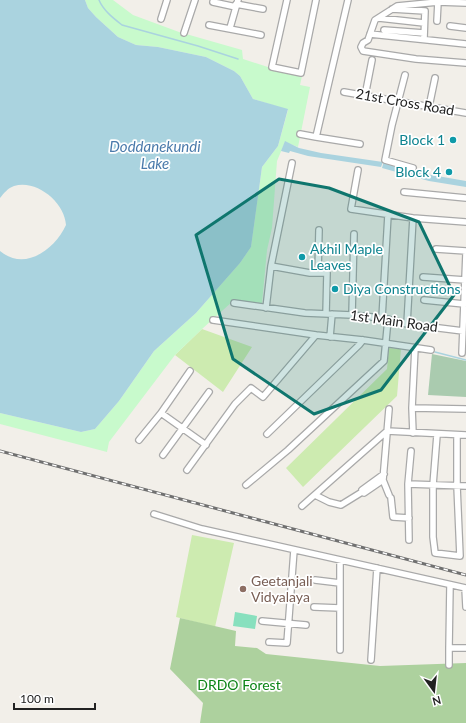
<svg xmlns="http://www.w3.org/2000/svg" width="466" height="723" font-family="Lato,sans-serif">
	<rect width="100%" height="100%" fill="#f2efe9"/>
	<path fill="#cdebb0" d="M202,329L252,347L223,392L175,355Z
		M389,348L401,349L397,396L303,487L286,468L387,369Z
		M192,535L234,543L215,627L176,617Z"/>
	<path fill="#add19e" d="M180,618L236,631L235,646L257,648L266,654L380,666L466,663V723H200L203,703L170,669Z"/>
	<path fill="#aacbaf" d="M432,354L466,361V397L428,395Z"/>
	<path fill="#c8facc" d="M85,0H113L133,15L179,32L242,50L243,59L271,68L302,76L300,85L310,87L298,147L285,142L277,161L272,228L267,250L262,303L233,301L202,329L175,355L109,442L107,452L0,424V413L81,432L95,429L119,401L154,351L196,313L240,263L251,247L262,167L278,146L288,110L253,99L240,76L234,71L206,57L158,47L136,45L118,37L96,17L88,8Z"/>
	<path fill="#88e0be" d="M235,612L257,616L255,629L233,626Z"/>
	<path fill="#aad3df" d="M0,0H85L88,8L96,17L118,37L136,45L158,47L206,57L234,71L240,76L253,99L288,109L278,146L262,167L251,247L240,263L196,313L154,351L119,401L95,429L81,432L0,413V251C25,272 55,249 66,225C65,203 37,179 14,186C8,188 4,193 0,198Z
		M285,141L299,148L321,153L383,162L381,167L308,156L290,151L289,153L281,151Z
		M384,161L420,173L466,181V187L429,181L382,168Z"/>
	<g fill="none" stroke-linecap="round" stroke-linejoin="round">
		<path stroke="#aad3df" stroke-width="1.5" d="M99,0C103,10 113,18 122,25L198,46L238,59
			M435,352L466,360"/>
		<defs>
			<path id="street" d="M287,0L272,67L301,73L316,0
				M348,0L316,137L360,144
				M213,2L236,7
				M466,3L438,2L397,6L375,20L368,40L363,43L361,47L363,51L416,59L466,63
				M236,4L263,9
				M392,9L425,11L424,39
				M379,18L424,23
				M161,19L167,0
				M437,21L438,2
				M209,25L261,35
				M450,26L466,28
				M230,28L238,0
				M384,30L424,33
				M184,33L195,0
				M370,34L466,44
				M405,75L392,125L385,160L413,168
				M344,92L466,113
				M365,96L372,60
				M429,107L435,78
				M300,134L316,137
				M358,170L351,209L413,218L466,222
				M404,192L466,198
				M436,249L466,251
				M271,266L310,273H327L326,314
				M318,273L319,230
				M423,277L465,280
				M424,300L464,304
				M234,303L305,313L352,315L382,318L407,324L463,331
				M266,308L271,266L292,163
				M352,315L354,234
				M382,318L388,215
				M213,320L316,335
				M407,324L413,218
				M330,337L332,314
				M462,353L466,253
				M412,408L466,409
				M389,409L383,480L389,495
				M161,413L190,371
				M413,433L412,408L415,348
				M267,434L359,345L363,340
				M437,435L433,485V537L435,553L460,556L457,486V436
				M139,440L161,413L206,445
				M163,455L209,392
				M187,470L235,404L251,388L263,397L316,335L363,340L431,350
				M408,484L466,486
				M246,485L288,450L384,361L388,319
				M362,490L384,474
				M315,495L329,502L341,505L362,492L364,493L383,480
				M391,498L393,517L409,518
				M302,506L387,431L466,435
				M154,514L202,529L466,588
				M409,540L408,484L411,451
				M340,560V650
				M315,580L340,583
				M465,588L466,607
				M314,607L340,608
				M262,621L306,625
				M269,642L287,643L294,550
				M449,648L450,585
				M371,660L377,568
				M449,665V648H466"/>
		</defs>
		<use href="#street" stroke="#a9a9a9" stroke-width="8"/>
		<use href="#street" stroke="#fff" stroke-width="5.5"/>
		<defs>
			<path id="rail" d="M0,451L466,575"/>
		</defs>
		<use href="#rail" stroke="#707070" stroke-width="3"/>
		<use href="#rail" stroke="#fff" stroke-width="1.5" stroke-dasharray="4.5" stroke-linecap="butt"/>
	</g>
	<path fill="#0f766e" fill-opacity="0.2" stroke="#0f766e" stroke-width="3" stroke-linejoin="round" d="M279,179L329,188L419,222L454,295L381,390L314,414L233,359L196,235Z"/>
	<g fill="#0f9aa8" stroke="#fff" stroke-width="1.5">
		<circle cx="453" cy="140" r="4"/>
		<circle cx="449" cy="172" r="4"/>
		<circle cx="302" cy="257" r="4"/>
		<circle cx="335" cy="289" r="4"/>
	</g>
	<circle fill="#8d6e63" stroke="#fff" stroke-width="1.5" cx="243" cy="589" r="4"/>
	<g text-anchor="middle" stroke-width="3.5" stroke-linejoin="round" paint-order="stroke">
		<g font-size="14" fill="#222" stroke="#fff">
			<text transform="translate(405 102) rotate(10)" y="5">21st Cross Road</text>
			<text transform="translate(394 321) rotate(8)" y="5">1st Main Road</text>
		</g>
		<g font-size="14" fill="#0d838f" stroke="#fff" text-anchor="end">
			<text x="445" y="145">Block 1</text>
			<text x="441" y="177">Block 4</text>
			<text x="310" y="254" text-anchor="start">Akhil Maple<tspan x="310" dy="16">Leaves</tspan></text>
			<text x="343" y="294" text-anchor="start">Diya Constructions</text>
		</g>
		<g font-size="14" fill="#785e54" stroke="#fff" text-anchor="start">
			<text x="251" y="586">Geetanjali<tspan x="251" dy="16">Vidyalaya</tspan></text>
		</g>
		<g font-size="14" fill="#0c8416" stroke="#fff">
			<text x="239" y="690">DRDO Forest</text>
		</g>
		<g font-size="15" font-style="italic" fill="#4a7aab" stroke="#fff">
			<text x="155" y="152">Doddanekundi<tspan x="155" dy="17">Lake</tspan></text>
		</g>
	</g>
	<g transform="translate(434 691) rotate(165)" stroke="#ffffff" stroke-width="3" paint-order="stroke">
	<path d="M0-3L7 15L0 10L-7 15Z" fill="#222222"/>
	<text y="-6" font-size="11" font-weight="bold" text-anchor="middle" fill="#222222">N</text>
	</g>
	<path d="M14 703v6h81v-6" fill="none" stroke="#222222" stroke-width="2"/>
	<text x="20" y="703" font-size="12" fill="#222222" stroke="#ffffff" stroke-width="3" paint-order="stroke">100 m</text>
</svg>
